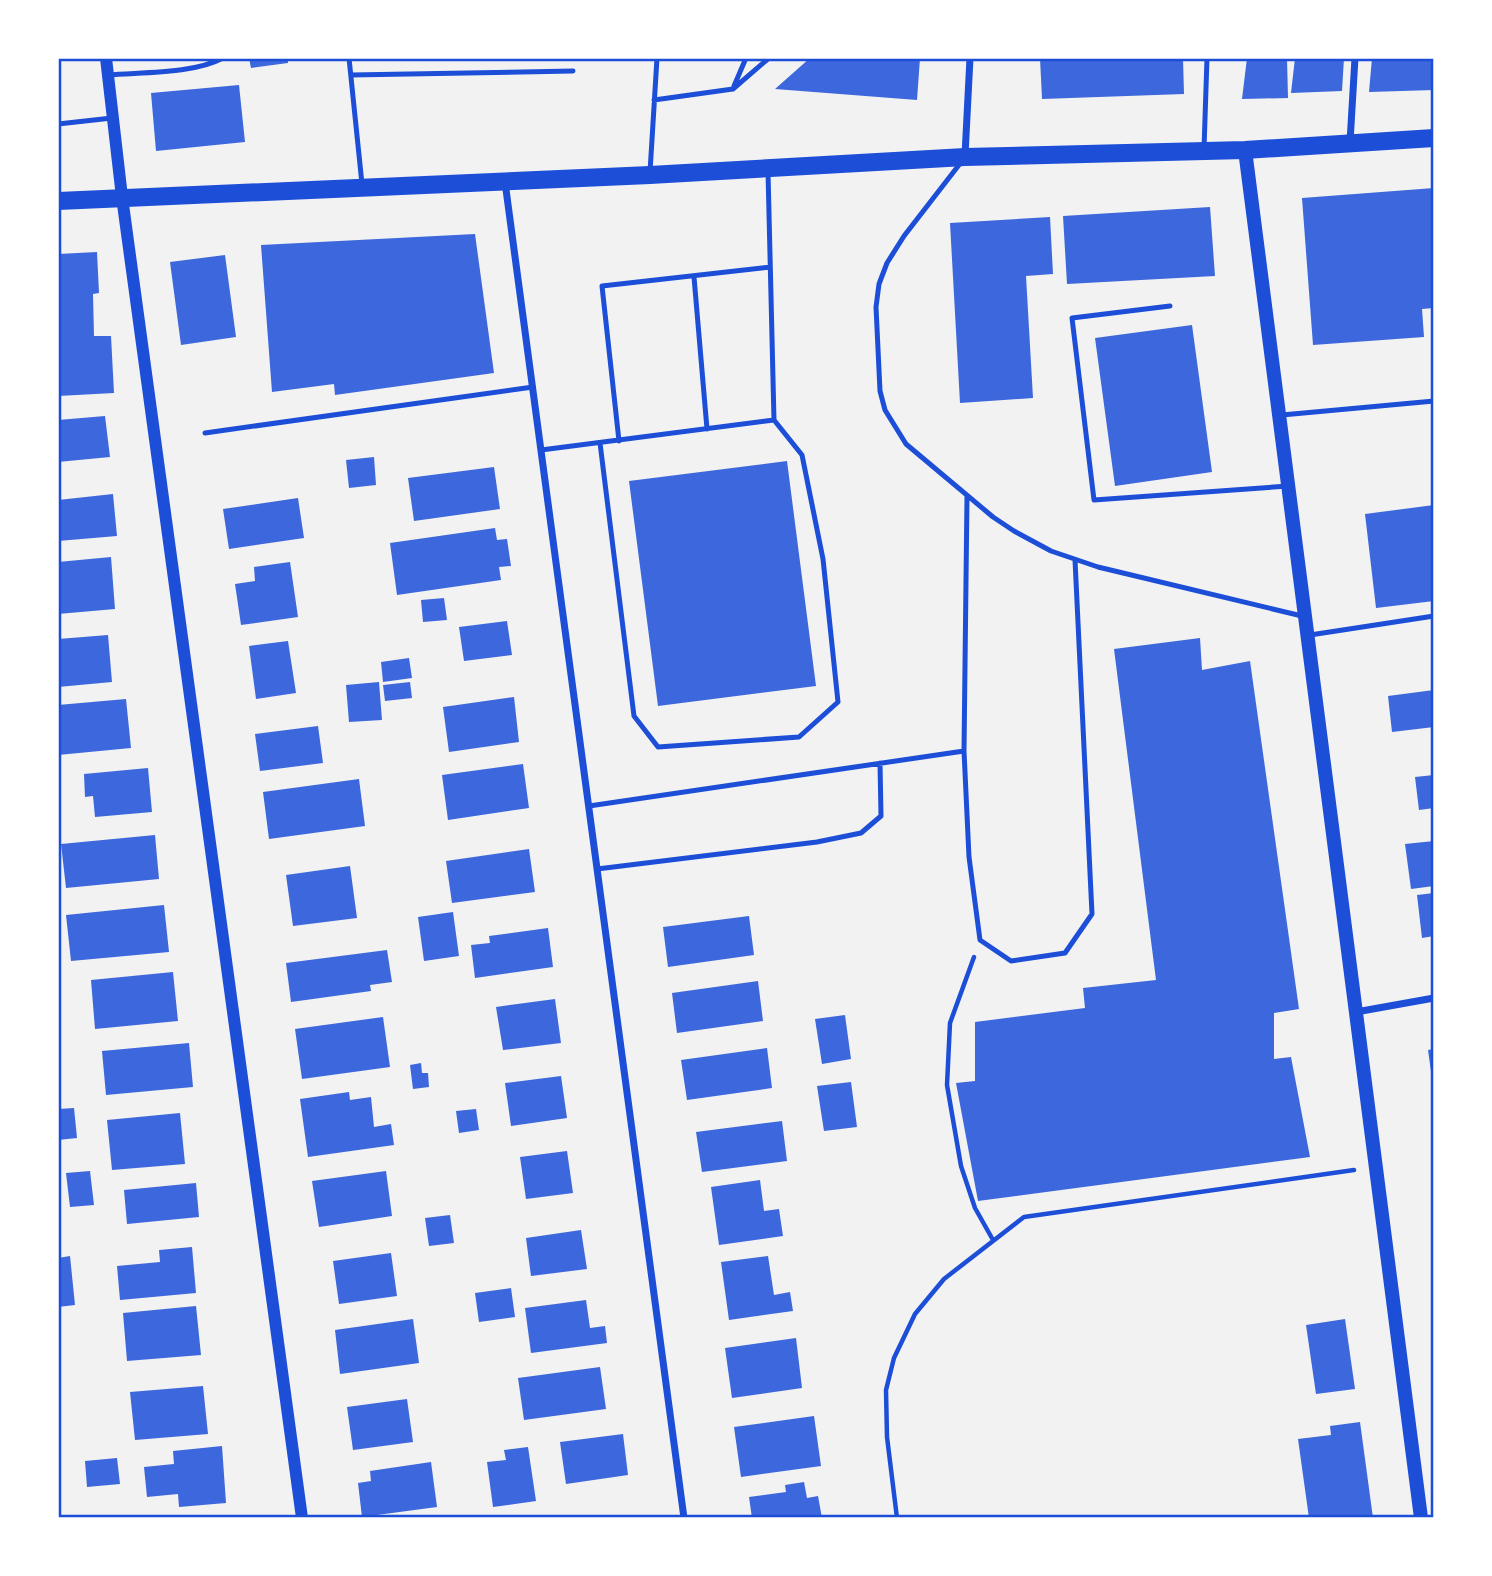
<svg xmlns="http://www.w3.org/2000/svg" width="1492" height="1576" font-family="'Source Sans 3',sans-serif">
	<rect width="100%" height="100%" fill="#f2f2f2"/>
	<path fill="#3d67dc" d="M249,58H288V63L251,68Z
		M810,58H920L917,100L775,89Z
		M1040,58H1183L1184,94L1042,99Z
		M1247,58H1287L1288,98L1242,99Z
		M1295,58H1344L1342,91L1291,93Z
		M1372,58H1434V90L1369,92Z
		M239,85L245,142L156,151L151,93Z
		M1434,188V308L1422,309L1424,337L1313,345L1302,198Z
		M1210,207L1215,276L1067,284L1063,216Z
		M1050,217L1053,274L1026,276L1033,398L960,403L950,223Z
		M475,234L494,373L335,395L334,384L272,392L261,245Z
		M97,252L99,293L93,294L94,336H111L114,393L58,396V254Z
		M225,255L236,337L181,345L170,262Z
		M1192,325L1212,472L1115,486L1095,338Z
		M105,416L110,457L58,462V420Z
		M374,457L376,485L349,488L346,460Z
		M787,461L816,686L658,706L629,481Z
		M494,467L500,509L414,521L408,478Z
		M113,494L117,536L58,541V500Z
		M298,498L304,538L229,549L223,509Z
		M1434,505V601L1376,608L1365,514Z
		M495,528L497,540L507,539L511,566L499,567L501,580L397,595L390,543Z
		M111,557L115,609L58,614V562Z
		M290,562L298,617L241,625L235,584L255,581L254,567Z
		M444,598L447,620L423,622L421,600Z
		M507,621L512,655L464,661L459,627Z
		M108,635L112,682L58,687V639Z
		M1200,638L1202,670L1250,661L1299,1009L1274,1013V1059L1291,1057L1310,1157L978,1201L956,1083L975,1081V1022L1085,1008L1083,988L1156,980L1114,649Z
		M288,641L296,693L256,699L249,646Z
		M409,658L412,678L383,682L381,662Z
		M379,682L382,720L349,722L346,685Z
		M410,682L412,698L385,701L383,685Z
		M1434,690V727L1392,732L1388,696Z
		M514,697L519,742L449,752L443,707Z
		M126,699L131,748L58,755V705Z
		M318,726L323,763L260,771L255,734Z
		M523,764L529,808L448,820L442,775Z
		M148,768L152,812L95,817L93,796L85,797L84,774Z
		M1434,775V808L1419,810L1415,777Z
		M359,779L365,826L269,839L263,792Z
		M155,835L159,879L66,888L61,844Z
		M1434,841V886L1411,889L1405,844Z
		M529,849L535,892L452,903L446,861Z
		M350,866L357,918L293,926L286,875Z
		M1434,893V936L1422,938L1417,895Z
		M164,905L169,952L71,961L66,915Z
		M453,912L459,956L424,961L418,917Z
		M749,916L754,955L668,967L663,927Z
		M548,928L553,967L475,978L471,945L490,943L489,936Z
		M387,950L392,982L370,985L371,991L291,1002L286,963Z
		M173,972L178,1021L95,1029L91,980Z
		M758,981L763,1021L677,1033L672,993Z
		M555,999L561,1043L503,1050L496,1007Z
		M845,1015L851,1059L822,1064L815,1019Z
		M383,1017L390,1067L302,1079L295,1029Z
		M189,1043L193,1087L106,1095L102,1051Z
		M767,1048L772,1088L687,1100L681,1060Z
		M1434,1049V1086H1433L1428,1050Z
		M421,1063L422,1073H428L429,1087L413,1089L410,1065Z
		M561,1076L567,1118L511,1126L505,1083Z
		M851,1082L857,1127L824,1131L817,1086Z
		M349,1092L350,1100L371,1097L374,1127L391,1124L394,1145L308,1157L300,1099Z
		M74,1108L77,1138L58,1140V1109Z
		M476,1109L479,1130L459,1133L456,1111Z
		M180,1113L185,1164L112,1170L107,1120Z
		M782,1121L787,1161L702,1172L696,1132Z
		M567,1151L573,1193L526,1199L520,1157Z
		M90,1171L94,1205L70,1207L66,1173Z
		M386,1171L392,1216L319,1227L312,1181Z
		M760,1180L764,1211L779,1209L783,1236L719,1245L711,1187Z
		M196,1183L199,1217L127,1224L124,1190Z
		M450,1215L454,1243L429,1246L425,1218Z
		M581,1230L587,1269L531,1276L526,1238Z
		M192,1247L196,1293L120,1300L117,1266L160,1262L159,1250Z
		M391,1253L397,1296L339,1304L333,1261Z
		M70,1256L75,1305L58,1307V1258Z
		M768,1256L774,1295L790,1292L793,1311L729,1320L721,1262Z
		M511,1288L515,1317L479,1322L475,1293Z
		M586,1300L590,1328L605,1326L607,1343L531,1353L525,1308Z
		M196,1306L201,1355L127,1361L123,1313Z
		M413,1319L419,1363L340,1374L335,1330Z
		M1345,1319L1355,1389L1316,1394L1306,1325Z
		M796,1338L802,1388L732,1398L725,1348Z
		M600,1367L606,1409L524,1420L518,1378Z
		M203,1386L208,1434L135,1440L130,1392Z
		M407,1399L413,1442L353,1450L347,1407Z
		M814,1416L821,1466L741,1477L734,1427Z
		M1360,1422L1373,1518H1309L1298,1439L1331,1435L1330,1426Z
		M623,1434L628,1475L566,1484L560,1442Z
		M222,1446L226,1503L179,1507L178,1494L147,1497L144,1467L174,1464L173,1451Z
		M528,1447L536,1501L493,1507L487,1462L506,1460L504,1450Z
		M117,1458L120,1484L87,1487L85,1461Z
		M431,1462L437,1507L362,1517L358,1483L371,1481L370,1471Z
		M804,1482L807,1498L818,1496L822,1518H752L749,1497L786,1492L785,1485Z"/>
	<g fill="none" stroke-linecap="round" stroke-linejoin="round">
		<path stroke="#1d4ed8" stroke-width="4.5" d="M974,957L950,1023L947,1085L961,1166L975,1208L993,1240
			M897,1518L887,1437L886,1390L894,1358L915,1314L944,1279L1024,1217L1354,1170"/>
		<path stroke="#1d4ed8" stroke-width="5" d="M349,58L362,184
			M108,75C143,72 193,74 223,58
			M351,75L573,71
			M734,86L746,58
			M654,100L733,89L769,58
			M58,124L112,118
			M1204,149L1207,58
			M962,161L904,236L887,263L879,284L876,307L880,391L885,410L906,444L993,517L1014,531L1051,551L1098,567L1302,616
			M650,172L657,58
			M694,277L707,429
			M1170,306L1072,318L1094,500L1288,486
			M1282,415L1434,401
			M205,433L533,387
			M619,441L602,286L770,267
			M600,443L634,716L658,747L799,737L838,702L823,559L802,455L774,420L768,172
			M541,450L774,420
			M967,496L964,751L969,857L980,940L1011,961L1065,953L1092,914L1075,560
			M1310,635L1434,616
			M589,806L964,751
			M597,869L817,842L861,833L881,816L880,763"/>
		<path stroke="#1d4ed8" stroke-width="7" d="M1350,142L1355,58
			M965,155L970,58
			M505,182L684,1518
			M1356,1012L1434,998"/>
		<path stroke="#1d4ed8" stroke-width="12" d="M106,58L122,197L302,1518"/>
		<path stroke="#1d4ed8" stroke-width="14" d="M1245,150L1421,1518"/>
		<path stroke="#1d4ed8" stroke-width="18" d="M58,201L650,175L965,157L1245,150L1434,138"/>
	</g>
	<rect width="1492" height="1576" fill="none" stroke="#ffffff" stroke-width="119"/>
	<rect x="60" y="60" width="1372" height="1456" fill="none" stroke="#1d4ed8" stroke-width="2.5"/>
</svg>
